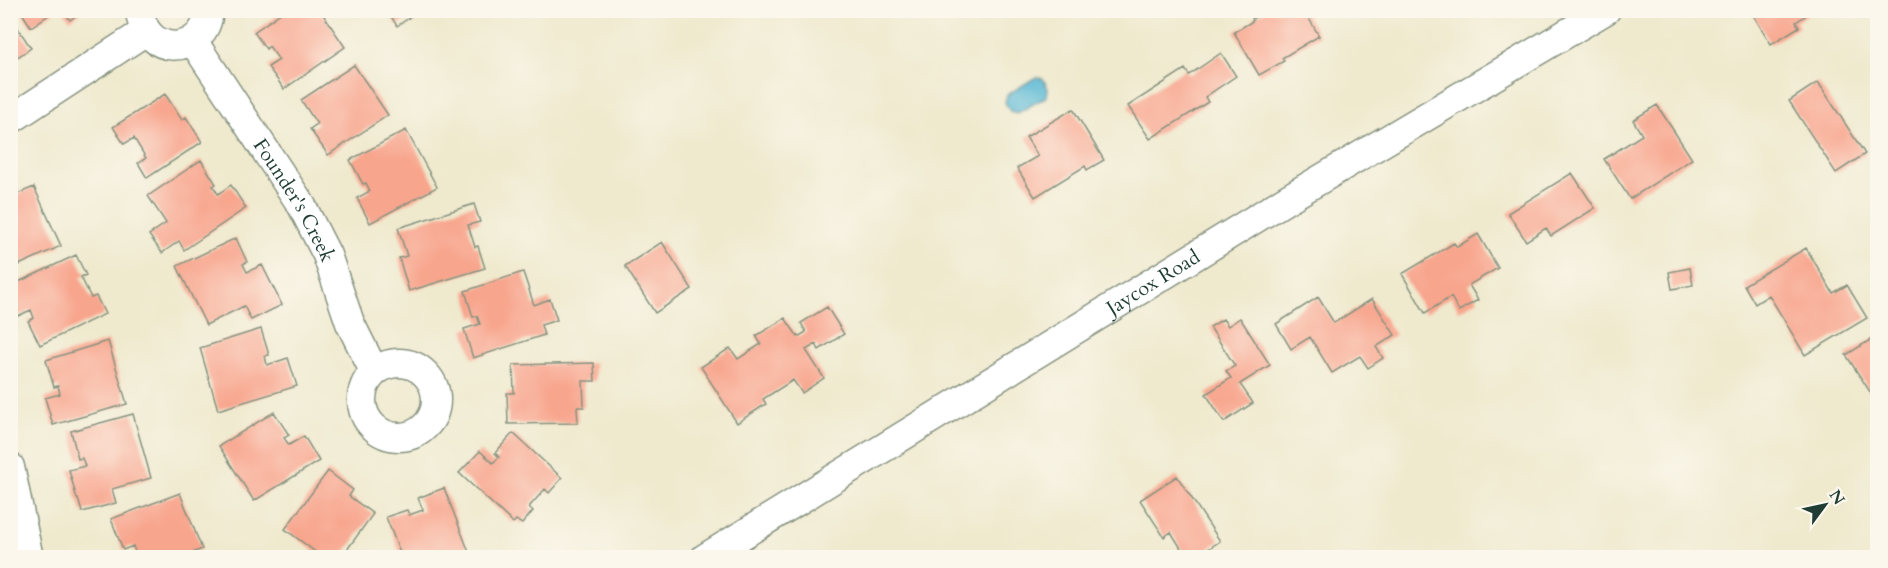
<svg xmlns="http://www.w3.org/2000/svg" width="1888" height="568" font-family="Cardo,serif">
	<rect width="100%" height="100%" fill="#fbf7ec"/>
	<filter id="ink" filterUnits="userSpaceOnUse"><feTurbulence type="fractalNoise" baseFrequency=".0167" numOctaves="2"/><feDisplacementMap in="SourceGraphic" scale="12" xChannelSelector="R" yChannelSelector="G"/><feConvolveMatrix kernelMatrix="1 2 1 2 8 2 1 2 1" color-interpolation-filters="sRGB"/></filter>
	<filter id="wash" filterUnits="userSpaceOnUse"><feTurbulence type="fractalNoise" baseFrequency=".008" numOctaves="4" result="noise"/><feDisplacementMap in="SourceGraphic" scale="24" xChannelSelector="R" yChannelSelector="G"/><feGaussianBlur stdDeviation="1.35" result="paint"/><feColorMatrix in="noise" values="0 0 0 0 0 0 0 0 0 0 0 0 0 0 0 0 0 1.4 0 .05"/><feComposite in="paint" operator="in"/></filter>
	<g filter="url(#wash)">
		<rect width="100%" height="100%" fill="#efe9cd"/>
		<path fill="#56b7d4" stroke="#3a7a84" stroke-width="1.5" d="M1036,77L1043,79L1048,89L1047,96L1018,113L1010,111L1005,102L1007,95Z"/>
		<g id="blocks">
			<path fill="#f8a58d" d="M20,10H56L31,27Z
				M63,10H84L70,20Z
				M285,10H320L345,47L284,89L268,67L279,60L269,46L266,49L254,32Z
				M387,10H413L411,12L413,15L397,26Z
				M1266,10H1304L1319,36L1282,58L1284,61L1259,75L1234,32L1253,21L1252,19Z
				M1750,10H1814L1796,22L1799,27L1771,44Z
				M10,16L31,48L10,62Z
				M1221,53L1236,76L1205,97L1208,102L1150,139L1128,106L1185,69L1189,75Z
				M354,65L388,115L328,155L310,129L317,124L301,100Z
				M1818,82L1865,154L1836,173L1789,101Z
				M165,94L182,120L186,117L202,142L147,178L138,163L146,158L134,138L124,144L113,127Z
				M1657,105L1692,159L1630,199L1604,159L1642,135L1633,120Z
				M1073,109L1104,160L1087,170L1085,166L1035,197L1017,168L1038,156L1026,137Z
				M406,130L437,187L370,223L357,198L370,191L366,183L363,184L350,160Z
				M201,160L216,184L213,186L218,194L231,185L246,208L184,250L179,241L162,253L149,235L166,223L148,196Z
				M1572,173L1595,208L1551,236L1546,228L1526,241L1508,213Z
				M34,187L61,246L10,269V197Z
				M474,204L480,222L468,225L475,247L478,246L485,268L409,291L399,258L407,256L398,228Z
				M1478,234L1498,268L1469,285L1478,300L1459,311L1451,297L1425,313L1402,274L1454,243L1457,247Z
				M236,238L247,262L243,264L247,272L262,265L282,305L251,320L244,306L206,325L177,266Z
				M662,242L692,289L655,313L625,266Z
				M1806,248L1833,293L1847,285L1867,318L1805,355L1769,295L1755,304L1744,285Z
				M76,255L86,275L81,277L91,298L96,296L105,314L40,345L28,321L34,318L31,310L11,319L10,286Z
				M1690,268L1693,285L1672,289L1669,272Z
				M523,272L534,305L550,299L557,320L541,325L544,335L473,358L464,329L480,324L477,316L473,317L465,291Z
				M1318,297L1334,323L1372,299L1395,335L1376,347L1383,358L1368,368L1360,356L1332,373L1310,337L1291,349L1276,324Z
				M827,307L844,334L819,350L816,344L806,350L824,378L802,393L793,380L763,399L766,404L737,423L701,367L730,348L738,359L761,344L756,336L785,318L798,337L806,332L801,323Z
				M1240,318L1270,365L1240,384L1253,403L1224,422L1206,394L1231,378L1226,371L1235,366L1210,327L1223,319L1228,326Z
				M261,329L269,355L265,356L267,365L288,358L297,386L218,410L200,348Z
				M1878,335V404L1846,355Z
				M108,341L127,404L53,425L45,398L60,394L58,386L54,387L46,360Z
				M594,363L595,381H583L584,407H577L578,423L508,424L507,393H514L513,365Z
				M274,412L289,435L284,438L289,445L304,436L319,461L254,501L219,446Z
				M133,414L151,478L112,489L116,503L82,512L78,499H77L69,470L85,466L82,458L78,459L71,431Z
				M513,433L562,478L549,493L545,489L529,507L533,511L522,524L516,520L513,523L459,473L480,451L493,463L499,457L495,453Z
				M328,471L353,490L349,496L373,514L341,558H315L318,554L285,529Z
				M1177,476L1220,541L1195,558H1187L1171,532L1164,537L1140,500Z
				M444,488L469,552L454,558H402L386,517L407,510L409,515L423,510L418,498Z
				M180,493L202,549L180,558H133V555L136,554L133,546L123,550L111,519Z"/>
		</g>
	</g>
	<g filter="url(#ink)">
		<use href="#blocks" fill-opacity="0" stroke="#879380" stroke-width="1.5"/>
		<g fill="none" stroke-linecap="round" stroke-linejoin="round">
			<defs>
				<g id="minor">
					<path d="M140,10C143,58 206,57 209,10"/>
					<path id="s1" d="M193,41L302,206L327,255L350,323L374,371"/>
					<path d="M10,120L146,31"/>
					<circle cx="399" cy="400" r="37"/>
					<path d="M10,467L29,558"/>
					<path id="s2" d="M705,558L1289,198L1606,10"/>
				</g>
			</defs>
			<use href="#minor" stroke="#879380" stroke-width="31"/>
			<use href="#minor" stroke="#fff" stroke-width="28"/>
		</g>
	</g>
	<g text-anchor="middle" stroke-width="5" stroke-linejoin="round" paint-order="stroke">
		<g font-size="20" fill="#1f3d34" stroke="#fbf7ec">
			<text dy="7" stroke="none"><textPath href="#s1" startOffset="189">Founder's Creek</textPath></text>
			<text dy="7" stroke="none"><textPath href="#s2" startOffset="526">Jaycox Road</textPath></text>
		</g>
	</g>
	<rect width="1888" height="568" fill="none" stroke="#fbf7ec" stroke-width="36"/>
	<g transform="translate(1825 505) rotate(57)" stroke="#fbf7ec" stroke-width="4.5" paint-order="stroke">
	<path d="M0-4.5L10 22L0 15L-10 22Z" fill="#1f3d34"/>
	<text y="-9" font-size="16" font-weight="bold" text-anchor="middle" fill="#1f3d34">N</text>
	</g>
</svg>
